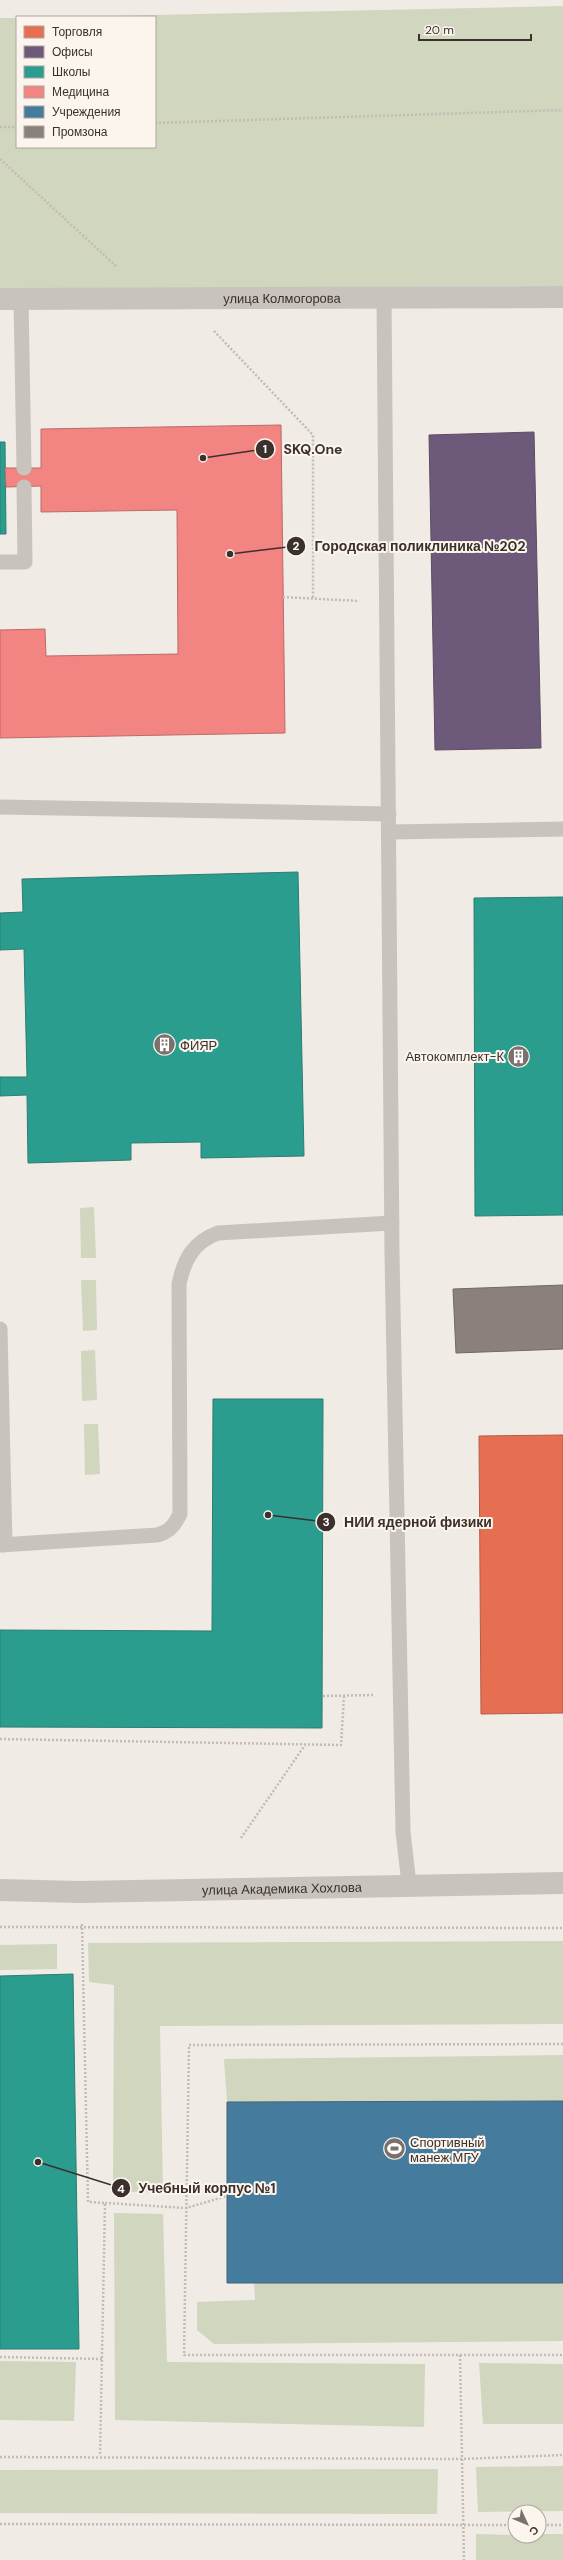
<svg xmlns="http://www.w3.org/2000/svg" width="563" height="2560" font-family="'DM Sans',sans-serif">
	<rect width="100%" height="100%" fill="#f0ebe5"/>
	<path fill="#d1d6bf" d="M563,6V286L0,289V18H17V147H155V17H63Z
		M94,1207L96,1258H81L80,1208Z
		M81,1280H96L97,1330L83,1331Z
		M95,1350L97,1400L82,1401L81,1351Z
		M84,1424H98L100,1474L85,1475Z
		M563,1941V2024L160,2026L163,2193L113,2191L114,1985L89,1982L88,1943Z
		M57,1944V1969L0,1970V1945Z
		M563,2055V2101L227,2102L224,2059Z
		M114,2213L163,2214L167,2362L425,2364L424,2427L115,2420Z
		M254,2283H563V2341L214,2344L197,2330V2302L255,2300Z
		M0,2361L76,2362L74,2421L0,2420Z
		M479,2363L563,2364V2424H483Z
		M563,2466V2511L478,2512L476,2467Z
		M438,2469L437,2514L0,2513V2470Z
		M476,2534L539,2536V2534H563V2560H476Z"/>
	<path fill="#e76f51" stroke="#b35c46" d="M563,1435V1713L481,1714L479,1436Z"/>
	<path fill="#6d597a" stroke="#5e4d62" d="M534,432L541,748L435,750L429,435Z"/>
	<path fill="#2a9d8f" stroke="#2f7c71" d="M0,442H5L6,534H0Z
		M298,872L304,1156L201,1158V1142L131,1143V1160L28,1163L27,1095L0,1096V1077H27L24,949L0,950V913L23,912L22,879Z
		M563,897V1215L475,1216L474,898Z
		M213,1399H323L322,1728L0,1727V1630L212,1631Z
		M73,1974L79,2349H0V1976Z"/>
	<path fill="#f28482" stroke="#bb6b68" d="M281,425L285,733L0,738V630L45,629L46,656L178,654L177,510L41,512V486L6,487L5,468H41V429Z"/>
	<path fill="#457b9d" stroke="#42647b" d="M563,2101V2283H227V2102Z"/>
	<path fill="#8a817c" stroke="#726964" d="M563,1285V1349L456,1353L453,1289Z"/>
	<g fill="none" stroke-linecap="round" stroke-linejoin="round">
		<path stroke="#c2bbb6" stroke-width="2.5" stroke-dasharray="2 2" stroke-linecap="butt" d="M155,123L563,110
			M0,127H17
			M0,159L117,267
			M214,331L313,435V599
			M283,597L359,601
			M323,1696L373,1695
			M0,1739L341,1745L344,1696
			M241,1838L305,1745
			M82,1924L88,2202L105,2203L100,2456
			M0,1927L563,1928
			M563,2044L189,2045L184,2355H563
			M105,2203L186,2208L227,2196
			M460,2355L464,2560
			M0,2357L102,2359
			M0,2457L461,2459L563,2455
			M0,2524L515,2525
			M539,2525H563"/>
		<path stroke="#c9c3be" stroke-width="15" d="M384,297L392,1254L403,1832L409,1884
			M21,299L24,468
			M0,562H25L24,487
			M0,807L389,814
			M389,832L563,829
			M0,1329L5,1545
			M0,1545L157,1535C169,1532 174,1526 180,1514L179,1284C184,1260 193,1242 218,1233L392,1223"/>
		<g stroke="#c9c3be" stroke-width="22">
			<path id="s1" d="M0,299L563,297"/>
			<path id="s2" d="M0,1890L79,1892L563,1883"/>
		</g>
	</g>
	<defs>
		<symbol id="building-disc" viewBox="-11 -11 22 22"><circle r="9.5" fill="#7a716c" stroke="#fbf5ee"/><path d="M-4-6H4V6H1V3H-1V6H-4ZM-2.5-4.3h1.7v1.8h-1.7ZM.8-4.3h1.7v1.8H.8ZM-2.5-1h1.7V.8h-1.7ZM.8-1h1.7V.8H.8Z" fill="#fff"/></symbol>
		<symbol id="stadium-disc" viewBox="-11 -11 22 22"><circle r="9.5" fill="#7a716c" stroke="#fbf5ee"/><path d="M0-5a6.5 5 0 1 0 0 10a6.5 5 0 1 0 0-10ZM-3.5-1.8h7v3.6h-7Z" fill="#fff"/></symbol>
	</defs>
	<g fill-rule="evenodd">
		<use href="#building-disc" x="152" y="1032" width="25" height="25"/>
		<use href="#building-disc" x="506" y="1044" width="25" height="25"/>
		<use href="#stadium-disc" x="382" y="2136" width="25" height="25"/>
	</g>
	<g text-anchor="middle" stroke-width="4" stroke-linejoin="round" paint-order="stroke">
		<g font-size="13" fill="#3b302b" stroke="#fbf5ee">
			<text dy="5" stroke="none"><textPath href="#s1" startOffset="282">улица Колмогорова</textPath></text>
			<text dy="5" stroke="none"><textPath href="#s2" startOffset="282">улица Академика Хохлова</textPath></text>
		</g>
		<g font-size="13" fill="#3b302b" stroke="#fbf5ee" text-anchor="start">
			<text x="180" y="1050">ФИЯР</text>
			<text x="504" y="1061" text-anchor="end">Автокомплект-К</text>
			<text x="410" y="2147">Спортивный<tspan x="410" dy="15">манеж МГУ</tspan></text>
		</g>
	</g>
	<path fill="none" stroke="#3b302b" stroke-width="1.5" d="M203 458L265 449M230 554L296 546M268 1515L326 1522M38 2162L121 2188"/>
	<g fill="#3b302b" stroke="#fbf5ee" stroke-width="1.5">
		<circle cx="203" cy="458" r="4"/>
		<circle cx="230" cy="554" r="4"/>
		<circle cx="268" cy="1515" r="4"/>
		<circle cx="38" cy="2162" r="4"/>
		<circle cx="265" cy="449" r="10"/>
		<circle cx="296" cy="546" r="10"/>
		<circle cx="326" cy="1522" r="10"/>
		<circle cx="121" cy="2188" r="10"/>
	</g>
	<g font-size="12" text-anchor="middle" font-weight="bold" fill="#fff">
		<text x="265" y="453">1</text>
		<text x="296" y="550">2</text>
		<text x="326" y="1526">3</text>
		<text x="121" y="2193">4</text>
	</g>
	<g font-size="14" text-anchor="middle" font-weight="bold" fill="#3b302b" stroke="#fbf5ee" stroke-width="4" stroke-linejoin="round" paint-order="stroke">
		<text x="313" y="454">SKQ.One</text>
		<text x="420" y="551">Городская поликлиника №202</text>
		<text x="418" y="1527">НИИ ядерной физики</text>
		<text x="207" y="2193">Учебный корпус №1</text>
	</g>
	<rect x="16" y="16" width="140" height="132" fill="#fbf5ee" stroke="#aea6a0"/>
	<rect x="24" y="26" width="20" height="12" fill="#e76f51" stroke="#aea6a0"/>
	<text x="52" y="36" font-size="12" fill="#3b302b">Торговля</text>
	<rect x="24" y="46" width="20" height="12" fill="#6d597a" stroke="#aea6a0"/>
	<text x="52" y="56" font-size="12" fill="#3b302b">Офисы</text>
	<rect x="24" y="66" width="20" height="12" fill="#2a9d8f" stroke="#aea6a0"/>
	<text x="52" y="76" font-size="12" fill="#3b302b">Школы</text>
	<rect x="24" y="86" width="20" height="12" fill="#f28482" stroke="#aea6a0"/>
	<text x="52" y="96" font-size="12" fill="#3b302b">Медицина</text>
	<rect x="24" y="106" width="20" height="12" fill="#457b9d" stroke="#aea6a0"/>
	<text x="52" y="116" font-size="12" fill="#3b302b">Учреждения</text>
	<rect x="24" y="126" width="20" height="12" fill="#8a817c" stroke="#aea6a0"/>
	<text x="52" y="136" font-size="12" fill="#3b302b">Промзона</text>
	<g transform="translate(527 2524) rotate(134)"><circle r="19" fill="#fbf5ee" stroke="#aea6a0"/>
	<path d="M0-3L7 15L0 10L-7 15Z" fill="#7a716c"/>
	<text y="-6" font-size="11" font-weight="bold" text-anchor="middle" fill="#3b302b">С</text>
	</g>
	<path d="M419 34v6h112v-6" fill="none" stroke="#3b302b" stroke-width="2"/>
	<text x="425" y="34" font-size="12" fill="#3b302b" stroke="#fbf5ee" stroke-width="3" paint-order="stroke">20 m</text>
</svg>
